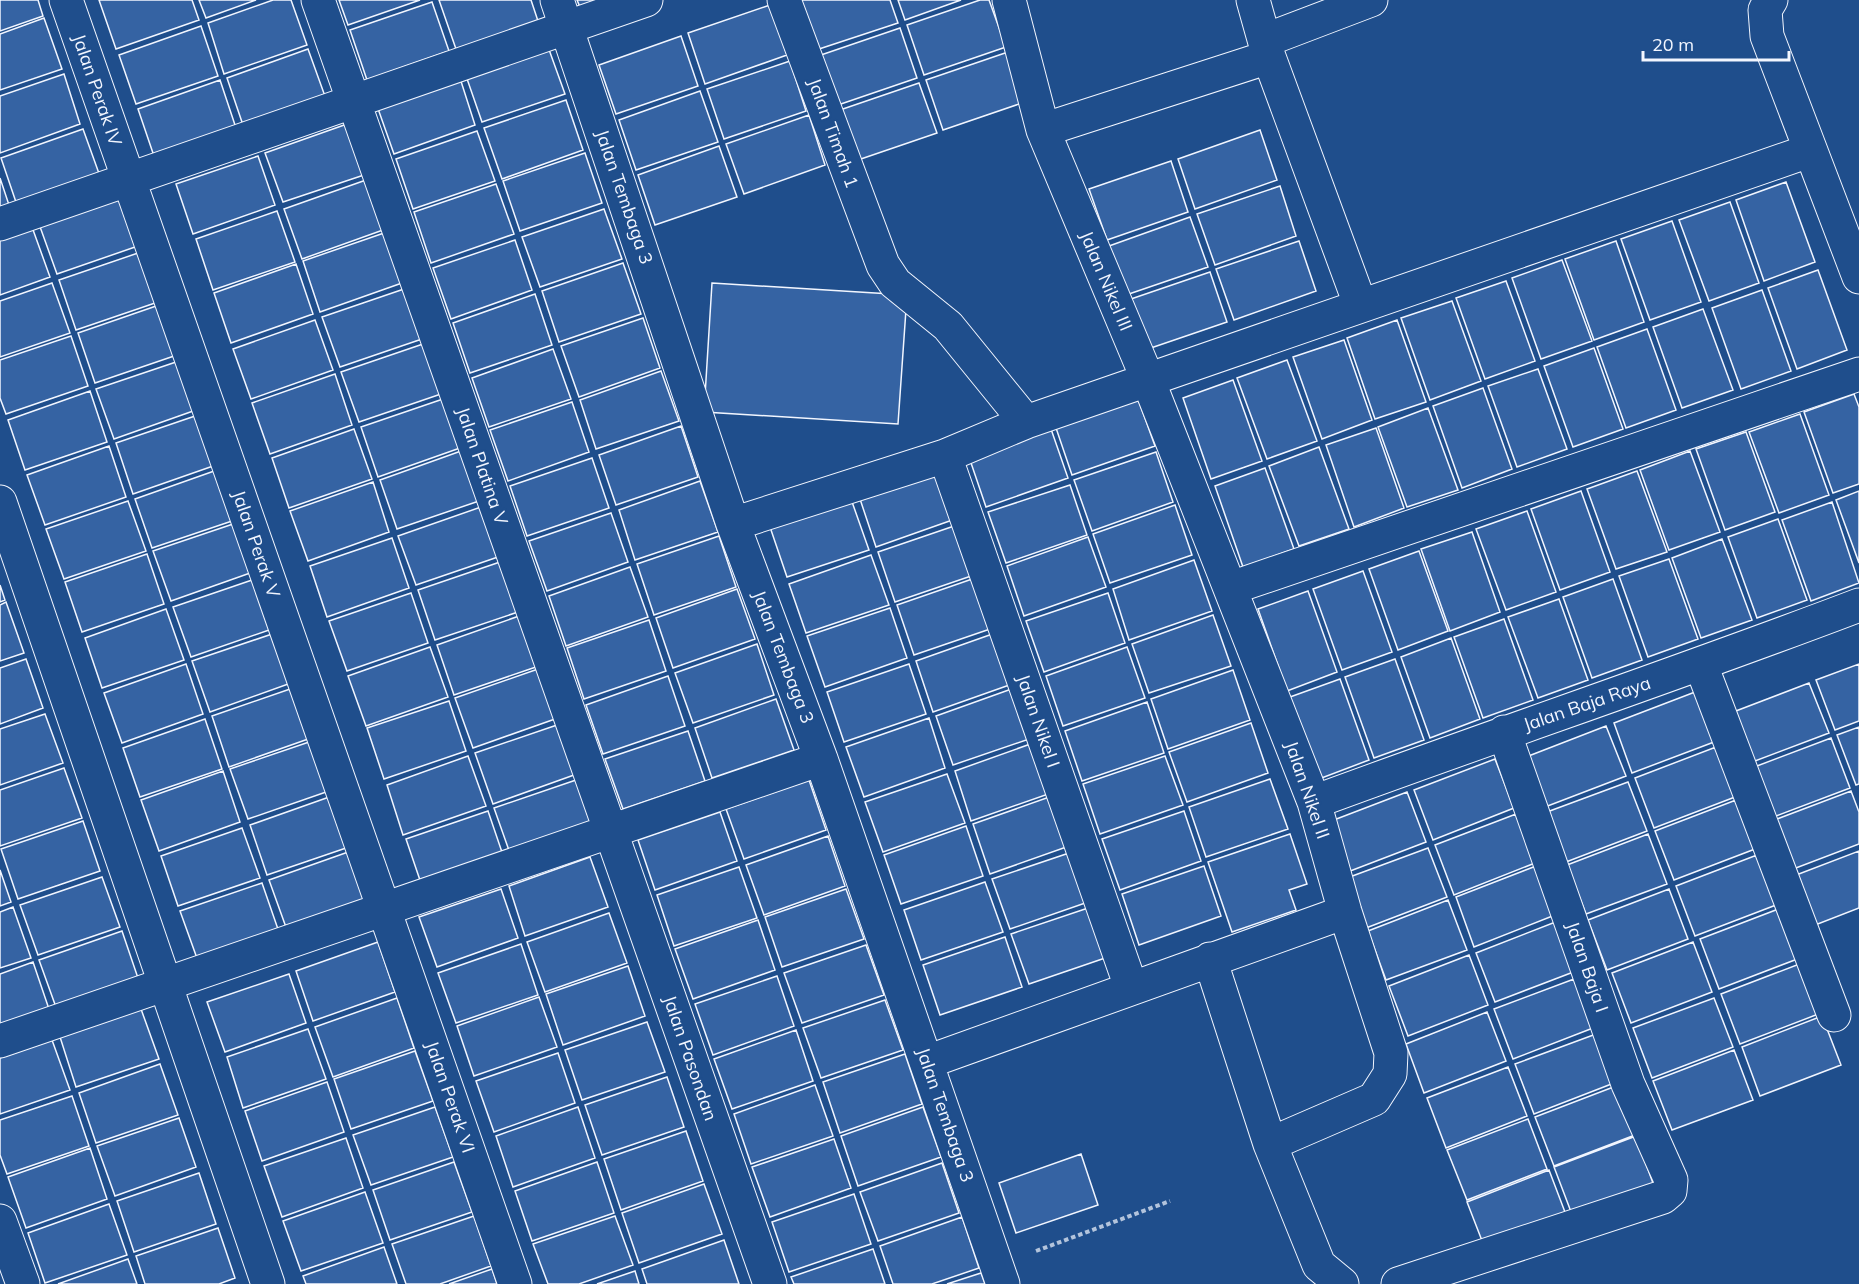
<svg xmlns="http://www.w3.org/2000/svg" width="1859" height="1284" font-family="Mulish,sans-serif">
	<rect width="100%" height="100%" fill="#1f4e8c"/>
	<path fill="#3563a3" stroke="#f2f6ff" stroke-width="1.5" d="M0,0H38L43,16L0,31Z
		M99,0H192L199,20L116,49Z
		M199,0H256L206,18Z
		M273,0H291L307,45L224,74L208,23Z
		M339,0H420L348,25Z
		M439,0H531L538,21L456,49Z
		M577,0H601L580,7Z
		M798,0H890L898,23L816,50Z
		M898,0H961L905,20Z
		M980,0H989L1006,47L924,75L907,25Z
		M432,2L449,51L367,80L350,30Z
		M770,5L787,55L705,84L688,33Z
		M44,18L62,69L0,90V34Z
		M201,26L218,76L136,104L119,55Z
		M900,28L917,78L835,106L818,56Z
		M681,36L698,86L616,114L599,65Z
		M547,44L565,94L482,122L465,73Z
		M308,49L326,99L244,128L227,78Z
		M1008,52L1025,102L943,130L926,80Z
		M790,61L806,111L724,139L707,89Z
		M64,74L80,124L0,153V96Z
		M459,75L475,125L394,154L376,103Z
		M220,80L237,131L155,159L138,109Z
		M919,83L937,133L855,161L837,111Z
		M700,91L718,142L636,170L619,120Z
		M566,100L583,150L502,179L484,128Z
		M809,115L825,165L744,194L726,144Z
		M347,124L364,175L283,202L265,153Z
		M83,129L101,179L18,208L1,158Z
		M1260,130L1277,180L1195,209L1178,159Z
		M477,131L495,181L413,209L396,159Z
		M719,146L737,197L655,225L638,175Z
		M585,153L602,203L520,231L503,181Z
		M258,156L275,205L193,234L176,184Z
		M1171,161L1188,212L1107,240L1089,189Z
		M0,178L11,211L0,215Z
		M366,180L383,230L302,259L284,209Z
		M1786,182L1815,262L1764,281L1736,200Z
		M496,184L514,234L431,263L414,212Z
		M1280,186L1296,236L1215,265L1197,214Z
		M122,196L138,246L57,274L39,224Z
		M1730,202L1759,283L1709,301L1679,220Z
		M604,209L622,259L540,287L522,237Z
		M277,211L295,262L213,290L196,239Z
		M1190,217L1208,267L1126,295L1109,246Z
		M1672,221L1701,302L1650,320L1621,239Z
		M32,227L50,277L0,295V238Z
		M384,233L402,283L320,312L303,261Z
		M515,240L532,290L451,319L433,268Z
		M1299,241L1316,291L1234,320L1216,269Z
		M1616,241L1644,322L1594,340L1565,259Z
		M141,252L158,302L76,330L59,280Z
		M1562,260L1592,341L1541,359L1512,278Z
		M623,263L641,314L559,342L542,291Z
		M296,264L313,314L231,343L214,293Z
		M1818,270L1847,350L1797,369L1768,288Z
		M1210,272L1227,322L1145,350L1128,300Z
		M1506,281L1535,361L1485,379L1456,298Z
		M52,283L70,333L0,357V301Z
		M712,283L907,295L898,424L704,412Z
		M404,289L422,339L340,367L322,317Z
		M1762,290L1791,371L1741,389L1712,308Z
		M535,294L552,345L470,373L453,323Z
		M1452,301L1481,381L1430,400L1401,318Z
		M159,305L177,355L95,383L78,333Z
		M1703,309L1733,390L1682,408L1653,327Z
		M643,318L660,368L579,397L561,346Z
		M315,320L333,370L251,399L233,349Z
		M1397,320L1426,402L1375,419L1347,338Z
		M1647,329L1676,410L1626,428L1597,347Z
		M71,336L88,386L6,414L0,398V360Z
		M1344,340L1372,420L1322,439L1293,357Z
		M423,344L441,394L359,422L341,372Z
		M1594,348L1623,429L1573,447L1544,366Z
		M553,349L571,399L489,427L472,378Z
		M1287,360L1317,441L1267,459L1237,378Z
		M179,361L196,410L114,439L96,389Z
		M1538,369L1567,449L1517,467L1488,386Z
		M661,371L679,421L596,449L580,400Z
		M335,374L352,425L270,454L252,403Z
		M1233,380L1262,461L1211,479L1183,398Z
		M1483,388L1512,469L1462,488L1433,406Z
		M90,391L107,442L25,470L8,420Z
		M1854,394L1859,407V484L1833,493L1804,412Z
		M1137,396L1155,446L1072,475L1055,425Z
		M443,399L460,448L378,477L361,427Z
		M572,402L589,452L508,481L490,430Z
		M1428,408L1458,490L1407,507L1378,427Z
		M1800,414L1829,495L1779,513L1749,432Z
		M198,415L216,465L133,494L116,443Z
		M681,426L698,477L616,505L599,455Z
		M1376,428L1404,508L1354,527L1326,445Z
		M354,429L372,479L289,508L272,458Z
		M1051,429L1068,478L986,507L969,457Z
		M1746,432L1775,512L1725,530L1696,449Z
		M109,446L126,497L45,525L27,475Z
		M1319,447L1349,529L1299,546L1269,466Z
		M461,451L479,501L397,529L380,480Z
		M1690,451L1720,532L1669,550L1640,470Z
		M1156,452L1173,502L1092,531L1074,480Z
		M592,458L609,508L527,536L510,486Z
		M941,468L958,518L876,547L859,496Z
		M1265,468L1294,549L1243,567L1215,486Z
		M217,470L235,520L152,548L135,499Z
		M1637,471L1667,552L1616,569L1587,489Z
		M700,481L718,532L635,560L619,510Z
		M373,482L389,532L308,561L290,511Z
		M1070,485L1087,535L1006,563L988,512Z
		M1581,491L1610,572L1560,590L1531,509Z
		M1859,491V563L1836,500Z
		M851,499L869,550L787,577L770,527Z
		M128,501L146,551L64,579L46,529Z
		M1832,502L1859,583L1811,601L1782,520Z
		M1175,505L1192,555L1110,583L1093,534Z
		M481,507L498,557L416,585L398,536Z
		M1527,511L1556,592L1506,610L1476,529Z
		M611,513L628,562L547,591L529,541Z
		M1778,519L1807,600L1757,618L1728,537Z
		M236,523L253,572L171,601L153,551Z
		M960,524L977,574L895,602L878,552Z
		M1472,532L1500,612L1450,631L1421,549Z
		M719,536L736,587L654,615L637,564Z
		M1088,537L1106,587L1024,616L1007,566Z
		M392,538L409,588L327,617L310,566Z
		M1722,539L1752,620L1701,638L1672,558Z
		M1419,551L1448,631L1398,650L1369,569Z
		M147,554L164,604L82,632L65,582Z
		M871,555L889,605L806,633L789,584Z
		M1669,559L1698,639L1648,657L1619,576Z
		M1194,560L1212,611L1129,640L1113,589Z
		M500,562L518,612L435,640L418,590Z
		M630,567L648,617L566,646L549,596Z
		M1363,571L1392,652L1342,670L1313,589Z
		M978,577L996,627L914,655L897,605Z
		M255,579L272,629L191,657L173,607Z
		M1613,579L1642,660L1592,678L1563,597Z
		M0,585L5,600L0,602Z
		M737,589L755,639L673,668L656,618Z
		M1308,591L1337,672L1287,691L1258,609Z
		M411,593L428,643L347,671L329,621Z
		M1108,593L1125,643L1044,672L1026,621Z
		M1559,599L1588,680L1538,698L1508,617Z
		M6,602L24,653L0,661V605Z
		M890,608L907,658L825,687L807,636Z
		M166,609L184,660L102,688L85,638Z
		M1213,615L1231,666L1149,693L1132,644Z
		M519,616L536,667L454,695L437,645Z
		M1504,619L1533,700L1483,718L1454,637Z
		M649,620L666,671L584,699L567,648Z
		M998,632L1015,683L933,712L916,661Z
		M275,633L291,683L210,712L192,661Z
		M1451,638L1480,719L1430,738L1401,657Z
		M757,644L774,695L693,723L675,673Z
		M430,647L448,697L366,726L348,676Z
		M1127,647L1145,698L1063,726L1046,676Z
		M26,659L43,708L0,724V668Z
		M1395,659L1424,740L1374,758L1345,677Z
		M186,664L203,714L122,743L104,693Z
		M909,664L926,714L844,742L827,692Z
		M1859,664V721L1835,730L1816,680Z
		M538,669L555,719L473,748L455,698Z
		M1233,670L1250,720L1168,749L1151,699Z
		M668,676L685,726L603,754L586,705Z
		M1340,679L1369,760L1319,779L1290,697Z
		M1809,683L1829,733L1747,764L1728,714Z
		M1017,687L1035,737L953,765L936,716Z
		M293,688L311,738L229,767L212,716Z
		M1695,692L1714,742L1632,773L1614,723Z
		M776,699L794,750L712,778L695,728Z
		M449,701L466,751L384,779L367,728Z
		M1147,702L1164,753L1082,781L1065,731Z
		M45,714L63,763L0,785V729Z
		M929,718L945,768L864,797L846,747Z
		M205,719L222,769L140,797L123,748Z
		M1251,723L1268,773L1187,802L1169,752Z
		M557,725L574,775L493,804L475,753Z
		M1606,726L1626,776L1545,807L1526,757Z
		M1859,727V784L1856,785L1837,735Z
		M688,731L705,781L623,809L605,759Z
		M1831,738L1850,788L1768,819L1749,769Z
		M312,741L329,791L248,819L230,769Z
		M1036,742L1054,792L971,821L955,771Z
		M1716,747L1735,797L1654,828L1635,778Z
		M468,756L486,806L403,835L387,785Z
		M1165,756L1183,805L1100,834L1083,784Z
		M1495,759L1514,808L1433,840L1414,790Z
		M64,768L82,818L0,846V790Z
		M223,771L240,822L159,851L141,800Z
		M947,774L965,823L883,852L865,802Z
		M1270,779L1288,829L1206,857L1189,807Z
		M576,780L593,830L512,859L494,808Z
		M809,780L826,830L744,859L726,809Z
		M1628,782L1647,831L1566,862L1547,812Z
		M1851,791L1859,812V844L1788,871L1769,822Z
		M1407,792L1426,842L1345,873L1326,823Z
		M1055,795L1072,845L990,874L973,824Z
		M332,796L349,847L267,875L250,825Z
		M1736,800L1755,849L1674,880L1655,831Z
		M488,811L505,861L423,889L406,839Z
		M1184,811L1201,861L1120,890L1102,839Z
		M720,812L737,861L655,890L638,840Z
		M1516,814L1535,863L1454,895L1435,845Z
		M83,821L100,871L18,899L1,849Z
		M966,826L983,876L901,904L884,855Z
		M242,828L260,878L178,906L161,856Z
		M1290,834L1307,884L1289,890L1296,910L1232,932L1208,862Z
		M1648,834L1667,884L1586,914L1567,865Z
		M828,836L845,886L764,915L746,865Z
		M1428,848L1447,897L1366,928L1347,878Z
		M351,851L368,902L287,930L269,880Z
		M1075,851L1091,901L1010,929L992,879Z
		M1859,851V908L1810,927L1791,877Z
		M1757,855L1776,905L1695,936L1676,886Z
		M590,857L608,907L525,936L509,886Z
		M1204,866L1221,916L1139,945L1122,894Z
		M1536,866L1555,915L1474,947L1456,897Z
		M739,867L757,918L674,946L657,895Z
		M0,870L11,902L0,906Z
		M102,877L120,927L38,955L20,905Z
		M985,882L1003,932L921,960L904,910Z
		M262,883L279,932L198,961L180,911Z
		M501,889L518,938L437,967L419,917Z
		M846,889L864,939L782,967L765,917Z
		M1669,889L1688,939L1607,970L1588,920Z
		M1448,900L1467,950L1386,980L1368,931Z
		M1094,906L1111,956L1029,984L1011,934Z
		M13,907L31,958L0,968V912Z
		M1781,908L1800,958L1719,989L1700,939Z
		M609,913L627,963L545,992L527,942Z
		M758,920L775,970L693,999L675,949Z
		M1558,921L1576,971L1495,1002L1476,953Z
		M122,931L139,981L57,1010L39,960Z
		M1005,937L1022,987L940,1015L923,965Z
		M378,942L395,992L313,1021L296,971Z
		M1693,942L1712,992L1631,1023L1612,973Z
		M521,944L538,995L456,1023L438,973Z
		M866,945L884,995L802,1023L784,973Z
		M1469,955L1488,1005L1408,1036L1389,986Z
		M33,962L50,1012L0,1030V974Z
		M1802,963L1821,1013L1740,1044L1721,994Z
		M628,966L645,1016L563,1045L546,994Z
		M289,974L306,1023L225,1052L207,1002Z
		M777,976L794,1026L713,1055L695,1004Z
		M1574,979L1593,1028L1513,1059L1494,1009Z
		M539,997L557,1047L474,1076L457,1026Z
		M397,998L414,1048L333,1077L315,1027Z
		M1714,998L1733,1047L1652,1078L1633,1028Z
		M885,1000L903,1050L821,1078L803,1028Z
		M141,1009L159,1059L76,1087L60,1037Z
		M1487,1012L1506,1061L1424,1093L1406,1044Z
		M1822,1016L1841,1065L1760,1096L1742,1047Z
		M647,1022L665,1072L582,1100L565,1050Z
		M308,1029L326,1079L243,1108L227,1057Z
		M796,1030L813,1081L732,1109L714,1059Z
		M1596,1034L1614,1083L1534,1114L1515,1064Z
		M52,1040L70,1090L0,1114V1058Z
		M1734,1050L1753,1100L1672,1130L1653,1081Z
		M415,1051L433,1101L351,1129L334,1079Z
		M558,1053L575,1103L494,1132L476,1081Z
		M905,1054L922,1104L840,1133L823,1082Z
		M160,1064L178,1115L96,1143L79,1093Z
		M1508,1067L1527,1116L1446,1148L1427,1098Z
		M667,1077L684,1127L602,1155L585,1105Z
		M327,1082L344,1132L262,1161L245,1111Z
		M815,1085L833,1136L751,1164L734,1114Z
		M1616,1086L1635,1135L1554,1166L1535,1117Z
		M72,1096L89,1146L7,1174L0,1155V1120Z
		M435,1107L453,1157L371,1185L353,1135Z
		M578,1107L595,1158L513,1187L496,1136Z
		M923,1107L941,1157L858,1186L841,1136Z
		M179,1118L196,1167L115,1196L97,1146Z
		M1528,1119L1547,1169L1467,1200L1447,1150Z
		M686,1131L703,1181L621,1210L604,1159Z
		M1636,1136L1654,1186L1573,1217L1554,1167Z
		M346,1138L363,1188L282,1217L264,1166Z
		M834,1139L851,1188L770,1217L752,1167Z
		M90,1148L107,1199L26,1228L8,1177Z
		M1081,1154L1098,1205L1016,1233L999,1183Z
		M454,1162L472,1212L390,1240L373,1190Z
		M597,1162L614,1213L532,1241L515,1191Z
		M942,1163L959,1213L878,1241L860,1192Z
		M1549,1170L1568,1220L1486,1251L1467,1202Z
		M199,1173L216,1224L134,1252L117,1201Z
		M704,1184L722,1234L639,1263L622,1213Z
		M365,1192L383,1243L301,1271L283,1221Z
		M854,1194L871,1244L789,1272L772,1222Z
		M109,1204L127,1255L45,1283L28,1233Z
		M474,1216L491,1266L440,1284H406L392,1244Z
		M615,1216L633,1265L579,1284H548L533,1244Z
		M962,1217L979,1268L932,1284H893L880,1246Z
		M218,1228L235,1278L219,1284H145L136,1256Z
		M724,1240L739,1284H647L642,1269Z
		M384,1247L397,1284H306L303,1276Z
		M873,1249L885,1284H794L791,1277Z
		M128,1259L137,1284H58Z
		M492,1269L497,1284H449Z
		M635,1271L639,1284H597Z
		M981,1273L985,1284H947Z"/>
	<g fill="none" stroke-linecap="round" stroke-linejoin="round">
		<defs>
			<path id="minor" d="M66,0L515,1284
				M318,0L770,1284
				M557,0L733,524L821,759L1003,1284
				M784,0L883,265L895,283L948,326L1026,422
				M1009,0L1043,130L1148,380L1314,802L1345,912L1391,1053L1390,1074L1374,1099L1270,1144
				M1253,0L1269,57L1360,304
				M1771,0L1765,10L1767,36L1859,277
				M1266,40L1371,0
				M1043,130L1269,57
				M0,224L646,0
				M945,456L1131,987
				M0,502L268,1284
				M733,524L945,456L1026,422L1809,151
				M1231,588L1859,374
				M1701,665L1834,1015
				M1314,802C1495,735 1678,674 1859,605
				M1210,959L1270,1144L1319,1265L1342,1284
				M0,1041L821,759
				M927,1062L1345,912
				M0,1221L23,1284
				M1398,1284L1663,1197L1670,1191L1671,1180L1628,1084L1504,732"/>
		</defs>
		<use href="#minor" stroke="#f2f6ff" stroke-width="35"/>
		<path stroke="#b3c4dc" stroke-width="4" stroke-dasharray="4.5 3" stroke-linecap="butt" d="M1036,1251L1170,1201"/>
		<use href="#minor" stroke="#1f4e8c" stroke-width="33"/>
	</g>
	<g text-anchor="middle" stroke-width="4.5" stroke-linejoin="round" paint-order="stroke">
		<g font-size="18" fill="#f2f6ff" stroke="#1f4e8c">
			<text transform="translate(97 90) rotate(71)" y="6">Jalan Perak IV</text>
			<text transform="translate(833 133) rotate(70)" y="6">Jalan Timah 1</text>
			<text transform="translate(624 197) rotate(71)" y="6">Jalan Tembaga 3</text>
			<text transform="translate(1106 281) rotate(67)" y="6">Jalan Nikel III</text>
			<text transform="translate(482 466) rotate(71)" y="6">Jalan Platina V</text>
			<text transform="translate(256 544) rotate(71)" y="6">Jalan Perak V</text>
			<text transform="translate(783 657) rotate(69)" y="6">Jalan Tembaga 3</text>
			<text transform="translate(1587 704) rotate(-19)" y="6">Jalan Baja Raya</text>
			<text transform="translate(1038 721) rotate(71)" y="6">Jalan Nikel I</text>
			<text transform="translate(1307 790) rotate(71)" y="6">Jalan Nikel II</text>
			<text transform="translate(1587 967) rotate(71)" y="6">Jalan Baja I</text>
			<text transform="translate(690 1058) rotate(71)" y="6">Jalan Pasondan</text>
			<text transform="translate(450 1097) rotate(71)" y="6">Jalan Perak VI</text>
			<text transform="translate(945 1115) rotate(71)" y="6">Jalan Tembaga 3</text>
		</g>
	</g>
	<path d="M1643 51v9h146v-9" fill="none" stroke="#f2f6ff" stroke-width="3"/>
	<text x="1652" y="51" font-size="18" fill="#f2f6ff" stroke="#1f4e8c" stroke-width="4.5" paint-order="stroke">20 m</text>
</svg>
